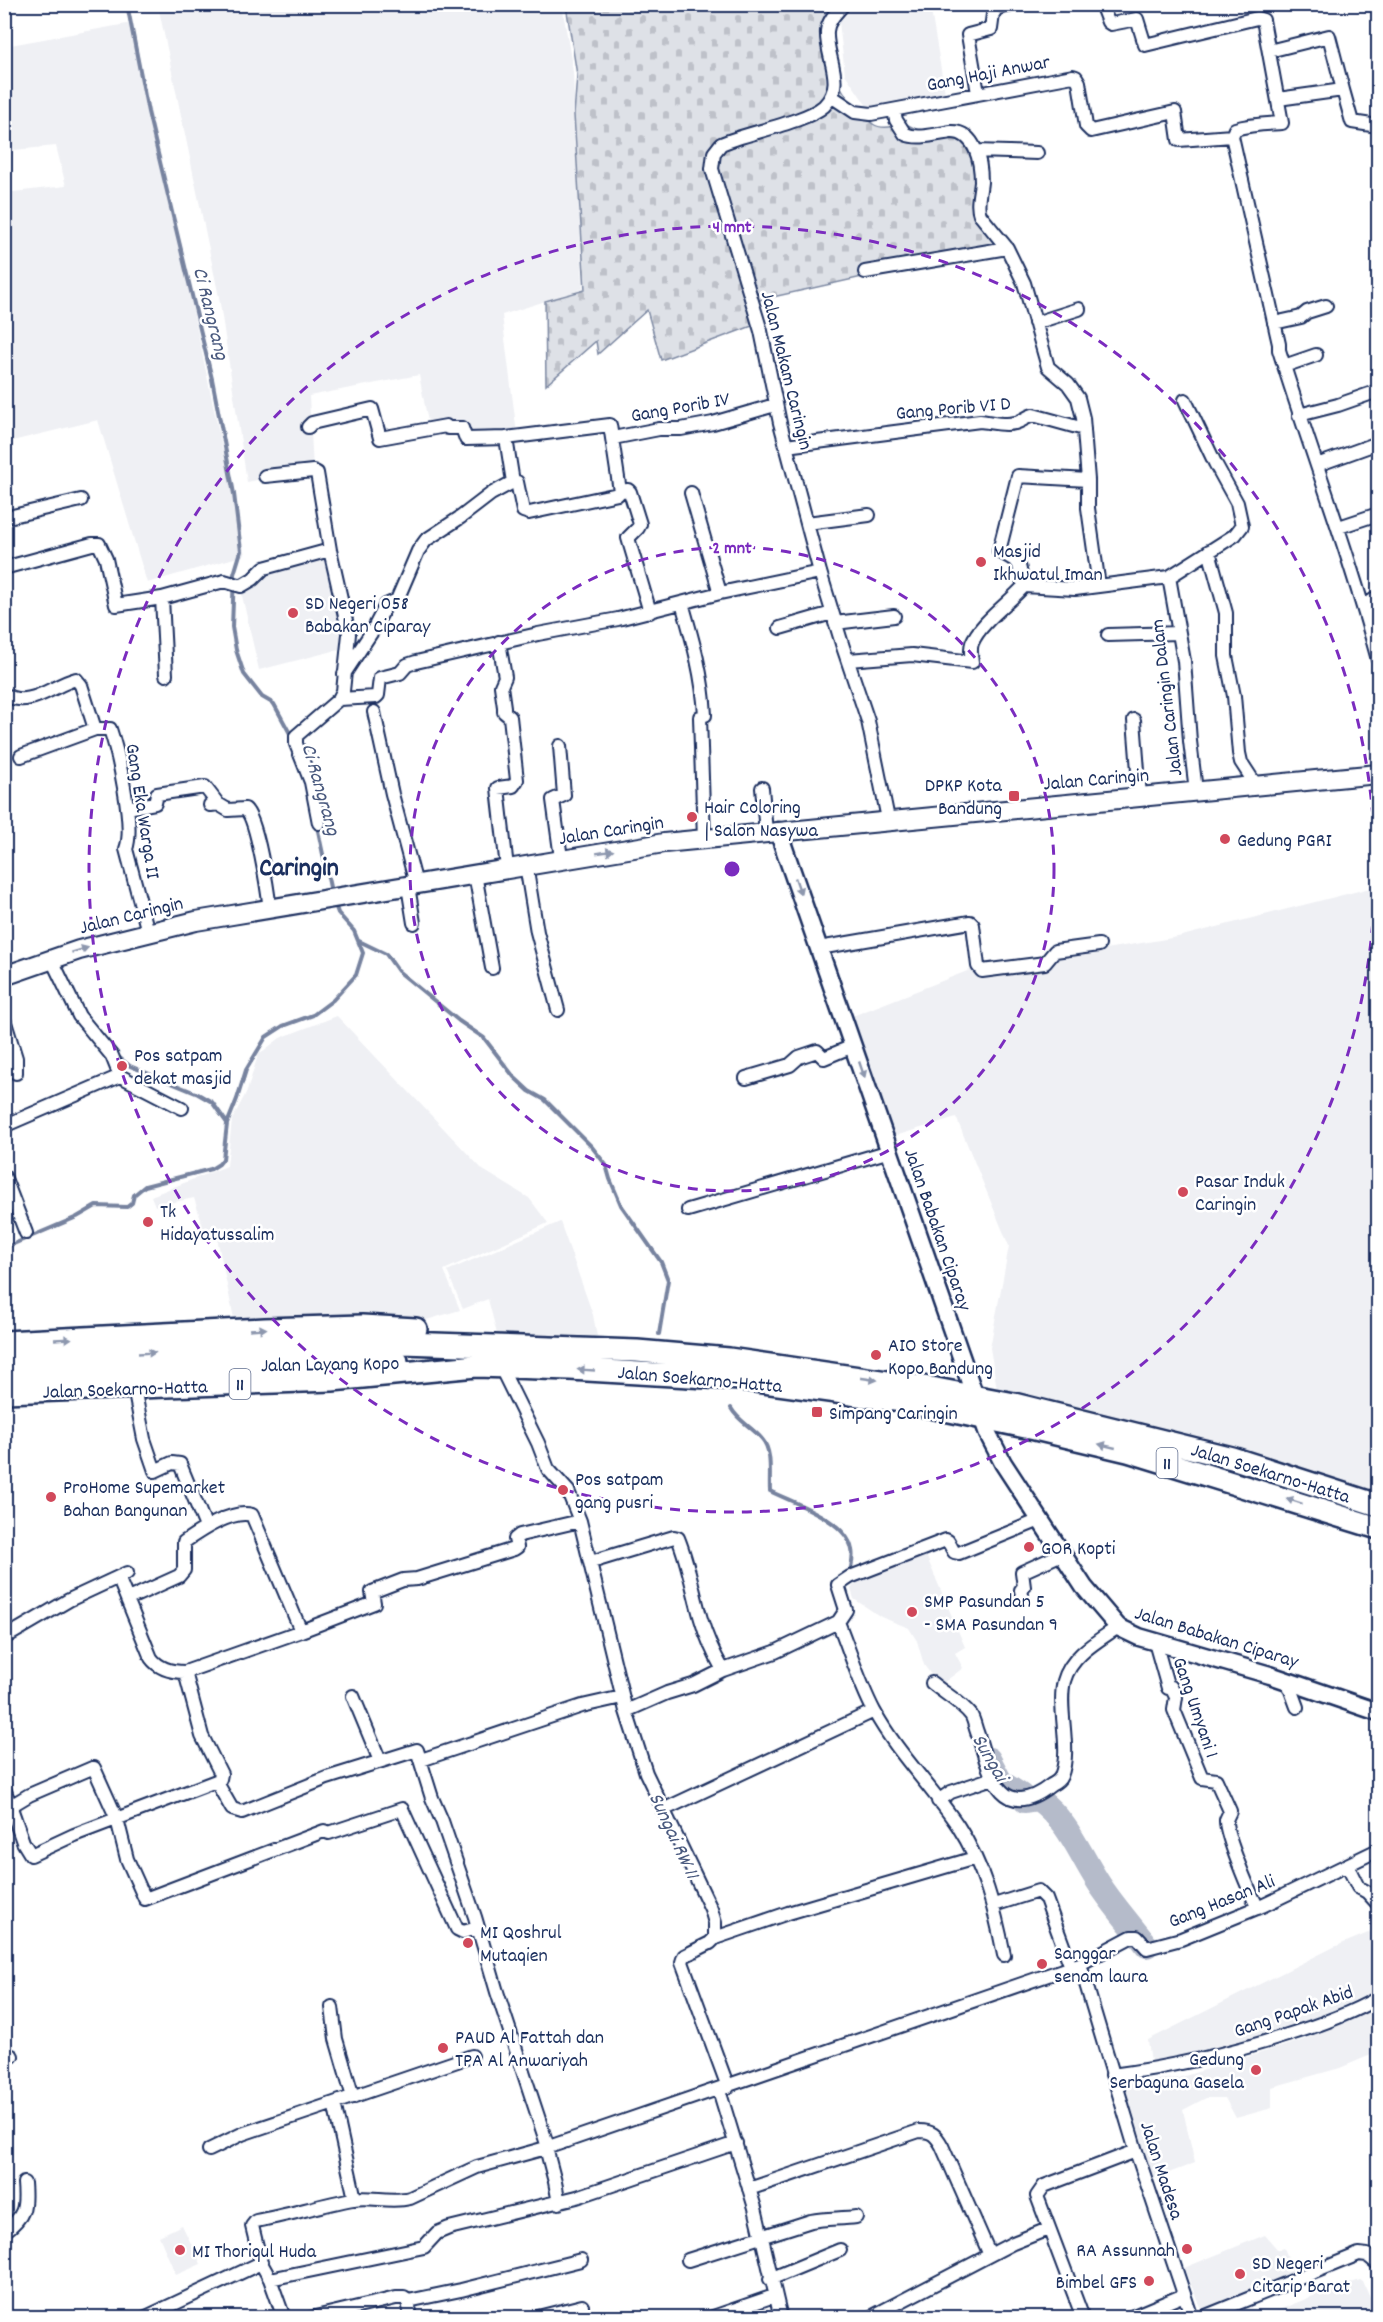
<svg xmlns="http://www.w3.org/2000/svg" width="1383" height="2322" font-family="Dekko,sans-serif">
<defs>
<pattern id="cemetery-stones" width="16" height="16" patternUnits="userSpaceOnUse" patternTransform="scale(1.5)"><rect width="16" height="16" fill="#dee1e7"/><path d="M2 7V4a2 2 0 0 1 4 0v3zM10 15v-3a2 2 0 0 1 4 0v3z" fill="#bec1c9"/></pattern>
</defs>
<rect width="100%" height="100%" fill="#fff"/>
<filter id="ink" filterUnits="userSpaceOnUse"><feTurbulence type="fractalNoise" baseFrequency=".0167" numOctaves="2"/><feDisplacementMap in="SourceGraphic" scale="12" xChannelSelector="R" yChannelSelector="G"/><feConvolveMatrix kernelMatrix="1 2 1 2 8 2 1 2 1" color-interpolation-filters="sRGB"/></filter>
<g filter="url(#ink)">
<path fill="#eff0f4" d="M158,5H562L573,72L583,289L502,315L517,434L464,440L463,430L446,429L445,419L428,422L419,375L309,396L313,469L247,482L219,297Z
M857,5H930L946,99L879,116L867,106L845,74L839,22Z
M132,23L245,555L147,583L98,420L4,443L5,193L66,186L56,146L14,150L5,115V46Z
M326,552L349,647L259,670L238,578Z
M1378,886V1491L997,1389L990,1348L1009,1246L956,1117L892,1137L850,1017L975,968L1087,952L1178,937Z
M337,1016L483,1170L529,1198L548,1223L444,1270L460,1310L393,1330L235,1323L217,1238L207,1239L194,1198L155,1206L151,1196L227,1166L232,1120L247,1091L258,1055L280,1038Z
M560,1222L593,1315L597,1336L497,1334L488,1299L463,1309L447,1271Z
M925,1553L965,1647L955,1653L963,1668L939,1686L924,1665L917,1641L909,1628L881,1617L854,1599L851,1589L855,1583Z
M1378,1929V1989L1338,2008L1269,2035L1187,2056L1151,2062L1148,2040L1334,1947Z
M1378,2007V2052L1340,2068L1272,2087V2108L1236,2118L1225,2098H1206L1183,2110L1195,2163L1153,2179L1123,2083L1178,2078L1303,2040Z
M182,2225L201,2264L176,2275L159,2236Z
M1265,2235L1278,2250L1284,2248L1297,2279L1204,2316L1184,2268Z
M1360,2280L1363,2282L1374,2307L1378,2308V2317H1262L1318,2294Z"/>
<path fill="url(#cemetery-stones)" stroke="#7c88a2" stroke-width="1.5" d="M566,5H836C832,8 825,13 824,18C814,48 847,108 873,124C882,130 894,127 904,123L918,130L961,128L981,163L973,209L1005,245L746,303L752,326L661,360L647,310L598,354L596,341L546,385L545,301L585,290L574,115L577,75Z"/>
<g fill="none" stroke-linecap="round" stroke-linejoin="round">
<path stroke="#77839f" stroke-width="4" d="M127,4L148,112L212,379L234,494L241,551L234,574L232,627L236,650L244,674L262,697L274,704L293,739
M317,826L331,892
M359,941L386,954L398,971L459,1021L484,1038L514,1077L529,1091L545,1100L592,1147L606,1165L610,1179L621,1205L661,1262L668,1280L659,1334
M819,974L827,996
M116,1055L130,1066L198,1094L212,1102L227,1123
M4,1248L77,1217L96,1206L127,1207L132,1203L134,1195L145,1186L211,1169L219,1164L223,1159L227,1124L237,1099L246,1070L266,1037L283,1026L313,1015L333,1000L356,975L363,953L354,931L338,913L334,902
M731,1408C738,1421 752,1427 762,1439C773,1451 769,1476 770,1491C793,1503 847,1520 852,1550C854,1558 851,1566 850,1574"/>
<path stroke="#b5bbca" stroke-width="24" d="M989,1759L1001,1782L1021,1795L1025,1801L1038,1799C1069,1822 1078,1851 1098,1882C1112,1904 1131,1925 1147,1946"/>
<defs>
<path id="minor" d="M844,4C837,12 828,20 827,31C825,57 847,83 824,106C806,122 746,133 721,144L714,153L712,169L761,331L780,423L820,572L842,644L868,721L888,819
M1101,4L1108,22L1111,24L1137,19L1145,45L1257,18L1263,20L1282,123C1266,124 1250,124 1235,129L1232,136L1279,344V350C1311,453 1350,555 1378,660
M1269,51L1329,36L1343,90
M978,93L968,35L991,29L993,14L997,8L1018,4
M831,96L855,112L871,114L1073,76L1076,77L1079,82L1086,126L1091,131L1175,112L1179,140L1232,136
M1278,99L1343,90L1352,122L1378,126
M894,111L896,120L905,134C918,140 937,134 951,132C976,131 981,163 981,182C980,193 976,205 980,215L1007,248L1024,283L1048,367L1068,384L1078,398L1083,418L1088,480V508L1099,586
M976,151L1037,153
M865,272L1007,248
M1035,323L1079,309
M1274,323L1301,317L1307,312L1326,306
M1284,366L1316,355
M1185,400L1215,463L1237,503L1242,526L1235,535L1169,577L1184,661L1190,741L1196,791
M1299,415L1338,405L1378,391
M308,427L312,423L372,409L380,438L446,426L448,428H462L466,439L506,438
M613,438L659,429H681L713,423L775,405
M786,446L980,421C991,422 1004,426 1015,423C1021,422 1026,417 1033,415L1084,429
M1317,465L1378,443
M265,476L313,471L317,473L330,550L349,634L343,691L339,699L296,736V744L311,782L319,823
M620,491L628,490L630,492L640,524L638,528L628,538L650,612
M691,493L720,593
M4,518L81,500
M807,523L869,515
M1339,527L1378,514
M1209,551L1226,613V656L1234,696L1239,753L1241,762L1256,785
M4,568L92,544H99L106,559L116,605L162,598L166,675
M1024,586C1015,559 1027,567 999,551L1018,476L1088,480
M162,598L224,581L241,586L253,579L264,568L330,550
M682,603C693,641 703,676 705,715L700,717L704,839
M1364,606L1378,597
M835,623L894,616
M780,628L832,613
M1108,635L1179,633
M499,642L505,677L501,686L504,707V712L510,717L517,780L513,786L498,788L507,868
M848,660L912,655L972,662C971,656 970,649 972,643C980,623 1009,603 1024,586L1075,589L1169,577
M344,674L373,630L386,605L397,600L418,551L426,540L461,517L491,494L513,482H517L523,511L529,513L618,494L620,491L610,425L506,438L513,482
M4,694C29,710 52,685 76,679L81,685L95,729H110C118,753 135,826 126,849L148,932
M339,699L376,697L378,695L380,678L400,673L407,665L416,662L538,634L618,619L720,593L820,572
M374,712L392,794L416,884
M1134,720L1140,796
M560,746L564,795L553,800L561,858
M21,756L95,729
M762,788L766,832
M127,808L155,803L157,794L205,787L218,804L210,805H211L218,804L228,810L245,809C257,818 268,892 270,910
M526,865L537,932L558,1010
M475,874L492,968
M408,886L414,923
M819,948L970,922L973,925L978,966L982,971L1045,963L1055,951L1099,945
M4,1019L16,1058V1073
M120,1076L182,1108
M746,1078L790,1065L799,1057L817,1051L824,1058L853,1046
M4,1126L120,1076L112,1056L79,1016L52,960
M4,1176L26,1233
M688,1210L890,1151
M500,1366L538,1443L548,1469L568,1491L580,1521L626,1711L646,1773L711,1909L715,1923V1938L710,1943L684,1956L682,1962L728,2087
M134,1388L144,1439L155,1471L172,1463L180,1464L206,1527
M591,1562L674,1537L678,1538C689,1565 693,1592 701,1619C706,1637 714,1654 723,1670
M118,1577L151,1658C159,1669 172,1672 185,1672L301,1631L374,1603L372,1592L403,1580L417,1579L514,1549L517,1547L515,1539L520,1535L580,1521
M1022,1595L1021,1590L1024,1587L1022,1572L1062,1554
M128,1599L179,1576L184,1570V1542C200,1531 232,1509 252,1515L301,1631
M838,1622C850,1651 859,1683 874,1711C897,1753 932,1787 958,1826C984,1866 995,1909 1004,1955
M4,1638L69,1600L127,1573
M1155,1642L1168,1688L1171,1687L1176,1697L1174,1710L1202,1778L1216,1780L1230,1811C1229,1814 1227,1817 1226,1820C1225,1834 1250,1893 1258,1908
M1287,1680L1297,1707
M932,1683C945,1694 961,1702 971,1715C974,1720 975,1727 977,1732C984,1752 988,1776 1002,1791C1017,1807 1037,1796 1051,1785C1055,1783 1059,1781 1061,1776C1072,1749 1057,1709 1064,1681C1071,1655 1098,1641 1118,1627
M353,1696L380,1761
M626,1711L667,1693L693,1685L723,1670L775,1652L838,1622L846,1610L838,1585L850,1577L946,1540L948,1541L954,1552L959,1553L1040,1520
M421,1760L582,1706L622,1697
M216,1781L232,1809L242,1812L327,1778L417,1750L432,1798L442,1821L475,1917L497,1992L548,2147
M4,1788L23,1842L31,1855L74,1835L216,1781L220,1779L221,1774L202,1736L185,1672
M938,1801L951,1792L993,1778
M4,1810L29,1795L92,1768H94L117,1819L127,1859L145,1899L324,1831L329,1833L402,1809L457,1929L463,1932L478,1928
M663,1810L874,1711
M1347,1865L1358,1887L1367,1892L1378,1904
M994,1905L1038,1891L1046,1899L1071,1967
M715,1938L788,1913L975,1858
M1080,1964L1136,2151L1192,2318
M332,2007L336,2039L353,2097
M4,2059L12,2056
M1112,2075C1171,2067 1228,2054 1284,2036C1317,2026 1348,2015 1378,1998
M719,2090L755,2208L781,2318
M546,2148L555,2182L559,2203
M209,2150L242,2134L334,2103
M749,2189L919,2131C932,2131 936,2135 942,2146L990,2255
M355,2199L334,2103L472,2056
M4,2232C25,2216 26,2208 24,2183
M688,2260L811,2221C826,2218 841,2219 856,2217
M270,2279L424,2247L437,2233L449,2228L577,2197L736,2143
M770,2279L840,2250
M408,2301L461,2290L581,2260
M408,2301L411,2318
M144,2318L261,2263
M284,2318L270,2279L261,2263L252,2226L256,2221C289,2215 320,2205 353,2199C372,2196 391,2203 410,2198L477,2167L546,2148L1080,1964L1131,1937H1137L1147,1948L1181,1939L1262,1906L1378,1850
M311,2318L396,2298H404L408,2301
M534,2318L582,2306
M710,2318L774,2296
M869,2318L1013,2243L1048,2229
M1083,2318L1037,2196L1044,2186L1136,2151
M1129,2318L1184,2295
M1201,2318L1359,2254L1367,2255L1378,2264"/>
<path id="tertiary" d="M778,831L988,1434L1003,1463L1084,1587L1118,1627L1139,1637L1270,1675L1378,1712"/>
<path id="secondary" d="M4,976L79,950L196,921L664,843L1378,774"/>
<path id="trunk" d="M4,1342L265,1329L362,1326L416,1329
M4,1360L375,1342L637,1351L729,1359L936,1389L1014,1404L1232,1458L1378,1505
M4,1375L351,1360L397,1361
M4,1392L332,1380L476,1366L570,1369L741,1379L902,1401L1035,1429L1128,1451L1378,1528"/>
</defs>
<use href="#minor" stroke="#1b2f5e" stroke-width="16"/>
<use href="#tertiary" stroke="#1b2f5e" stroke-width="21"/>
<use href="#secondary" stroke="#1b2f5e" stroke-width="22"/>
<use href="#trunk" stroke="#1b2f5e" stroke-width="26"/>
<use href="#minor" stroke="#fff" stroke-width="12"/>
<use href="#tertiary" stroke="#fff" stroke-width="16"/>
<use href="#secondary" stroke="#fff" stroke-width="18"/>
<use href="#trunk" stroke="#fff" stroke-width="21"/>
</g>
<defs><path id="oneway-solid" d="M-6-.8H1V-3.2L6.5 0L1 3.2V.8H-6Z" transform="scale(1.5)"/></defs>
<g fill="#8d97ae">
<use href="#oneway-solid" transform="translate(605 852) rotate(-9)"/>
<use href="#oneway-solid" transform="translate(798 886) rotate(71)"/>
<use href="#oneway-solid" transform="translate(80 950) rotate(-17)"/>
<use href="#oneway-solid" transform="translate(862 1070) rotate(71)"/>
<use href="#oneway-solid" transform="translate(258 1329) rotate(-3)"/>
<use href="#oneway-solid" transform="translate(63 1339) rotate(-3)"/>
<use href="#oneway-solid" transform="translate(147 1353) rotate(-3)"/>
<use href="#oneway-solid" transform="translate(586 1370) rotate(-177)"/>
<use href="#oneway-solid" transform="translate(869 1379) rotate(8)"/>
<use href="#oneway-solid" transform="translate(1107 1446) rotate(-167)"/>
<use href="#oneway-solid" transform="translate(1294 1501) rotate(-162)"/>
</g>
</g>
<g fill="none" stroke="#7b2cbf" stroke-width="3" stroke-dasharray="10 8">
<circle cx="732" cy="869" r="322"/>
<circle cx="732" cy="869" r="643"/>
</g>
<g fill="#d1495b" stroke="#fff" stroke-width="2">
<circle cx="981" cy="562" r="6"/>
<circle cx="293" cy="613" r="6"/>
<rect x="1008" y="790" width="12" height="12" rx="3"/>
<circle cx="692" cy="817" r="6"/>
<circle cx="1225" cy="839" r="6"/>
<circle cx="122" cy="1066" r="6"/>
<circle cx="1183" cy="1192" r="6"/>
<circle cx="148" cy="1222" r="6"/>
<circle cx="876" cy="1355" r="6"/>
<rect x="811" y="1406" width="12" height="12" rx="3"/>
<circle cx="563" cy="1490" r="6"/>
<circle cx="51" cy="1497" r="6"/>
<circle cx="1029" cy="1547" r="6"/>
<circle cx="912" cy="1612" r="6"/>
<circle cx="468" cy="1943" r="6"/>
<circle cx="1042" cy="1964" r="6"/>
<circle cx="443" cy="2048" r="6"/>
<circle cx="1256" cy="2070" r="6"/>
<circle cx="1187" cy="2249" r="6"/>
<circle cx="180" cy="2250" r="6"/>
<circle cx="1240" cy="2274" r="6"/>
<circle cx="1149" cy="2281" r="6"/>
</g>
<g text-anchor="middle" stroke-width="5" stroke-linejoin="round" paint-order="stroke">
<g fill="#fff" stroke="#5f6d8e" stroke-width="1.5">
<rect x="229.5" y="1369" width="21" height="30" rx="4.5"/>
<rect x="1156.5" y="1448" width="21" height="30" rx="4.5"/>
</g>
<g font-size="18" font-weight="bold" fill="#1b2f5e">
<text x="240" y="1390">11</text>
<text x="1167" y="1469">11</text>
</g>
<g font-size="20" fill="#1b2f5e" stroke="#fff">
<text transform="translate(988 72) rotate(-11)" y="7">Gang Haji Anwar</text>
<text transform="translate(788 370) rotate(76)" y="7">Jalan Makam Caringin</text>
<text transform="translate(680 406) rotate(-10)" y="7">Gang Porib IV</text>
<text transform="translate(953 407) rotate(-5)" y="7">Gang Porib VI D</text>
<text transform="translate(1165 698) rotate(-97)" y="7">Jalan Caringin Dalam</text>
<text transform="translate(1096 778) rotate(-5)" y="7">Jalan Caringin</text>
<text transform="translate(144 811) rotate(81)" y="7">Gang Eka Warga II</text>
<text transform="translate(611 829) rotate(-9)" y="7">Jalan Caringin</text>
<text transform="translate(131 914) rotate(-14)" y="7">Jalan Caringin</text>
<text transform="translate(939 1229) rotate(71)" y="7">Jalan Babakan Ciparay</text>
<text transform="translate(330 1363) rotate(-1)" y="7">Jalan Layang Kopo</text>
<text transform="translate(700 1378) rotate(5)" y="7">Jalan Soekarno-Hatta</text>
<text transform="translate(125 1388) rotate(-2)" y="7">Jalan Soekarno-Hatta</text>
<text transform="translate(1271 1472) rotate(17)" y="7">Jalan Soekarno-Hatta</text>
<text transform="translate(1217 1636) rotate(17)" y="7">Jalan Babakan Ciparay</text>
<text transform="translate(1197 1707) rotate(71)" y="7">Gang Umyani 1</text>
<text transform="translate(1221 1900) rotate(-22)" y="7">Gang Hasan Ali</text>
<text transform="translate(1293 2010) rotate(-19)" y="7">Gang Papak Abid</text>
<text transform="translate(1163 2170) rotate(72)" y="7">Jalan Madesa</text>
</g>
<g font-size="20" fill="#1b2f5e" stroke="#fff" text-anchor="start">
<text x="993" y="557">Masjid<tspan x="993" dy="23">Ikhwatul Iman</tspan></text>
<text x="305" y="609">SD Negeri 058<tspan x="305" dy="23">Babakan Ciparay</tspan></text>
<text x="1002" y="791" text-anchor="end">DPKP Kota<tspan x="1002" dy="23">Bandung</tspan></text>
<text x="704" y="813">Hair Coloring<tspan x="704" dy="23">| Salon Nasywa</tspan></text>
<text x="1237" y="846">Gedung PGRI</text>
<text x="134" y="1061">Pos satpam<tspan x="134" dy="23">dekat masjid</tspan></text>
<text x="1195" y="1187">Pasar Induk<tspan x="1195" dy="23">Caringin</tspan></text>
<text x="160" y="1217">Tk<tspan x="160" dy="23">Hidayatussalim</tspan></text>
<text x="888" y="1351">AIO Store<tspan x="888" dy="23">Kopo Bandung</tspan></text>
<text x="829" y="1419">Simpang Caringin</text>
<text x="575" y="1485">Pos satpam<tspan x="575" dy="23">gang pusri</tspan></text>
<text x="63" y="1493">ProHome Supemarket<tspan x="63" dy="23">Bahan Bangunan</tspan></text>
<text x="1041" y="1554">GOR Kopti</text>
<text x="924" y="1607">SMP Pasundan 5<tspan x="924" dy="23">- SMA Pasundan 9</tspan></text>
<text x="480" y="1938">MI Qoshrul<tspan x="480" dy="23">Mutaqien</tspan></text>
<text x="1054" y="1959">Sanggar<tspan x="1054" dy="23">senam laura</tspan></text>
<text x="455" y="2043">PAUD Al Fattah dan<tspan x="455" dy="23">TPA Al Anwariyah</tspan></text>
<text x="1244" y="2065" text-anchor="end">Gedung<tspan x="1244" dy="23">Serbaguna Gasela</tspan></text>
<text x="1175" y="2256" text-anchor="end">RA Assunnah</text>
<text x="192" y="2257">MI Thoriqul Huda</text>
<text x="1252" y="2269">SD Negeri<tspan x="1252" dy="23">Citarip Barat</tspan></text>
<text x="1137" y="2288" text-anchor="end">Bimbel GFS</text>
</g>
<g font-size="21" font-style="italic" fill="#49597e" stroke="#fff">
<text transform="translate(212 313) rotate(76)" y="7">Ci Rangrang</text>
<text transform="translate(322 789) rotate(74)" y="7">Ci Rangrang</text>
<text transform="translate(991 1757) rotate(60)" y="7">Sungai</text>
<text transform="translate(675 1835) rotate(65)" y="7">Sungai RW 11</text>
</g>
<g font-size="26" font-weight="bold" fill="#1b2f5e" stroke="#fff">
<text x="299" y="875">Caringin</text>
</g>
</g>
<circle cx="732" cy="869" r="9" fill="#7b2cbf" stroke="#fff" stroke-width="3"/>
<g font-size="18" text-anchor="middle" font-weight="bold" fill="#7b2cbf" stroke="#fff" stroke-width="5" stroke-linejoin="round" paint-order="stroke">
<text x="732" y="232">4 mnt</text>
<text x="732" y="553">2 mnt</text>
</g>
<rect width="1383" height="2322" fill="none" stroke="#fff" stroke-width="24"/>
<rect x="12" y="12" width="1359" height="2298" fill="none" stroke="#1b2f5e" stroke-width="2" filter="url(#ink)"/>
</svg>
